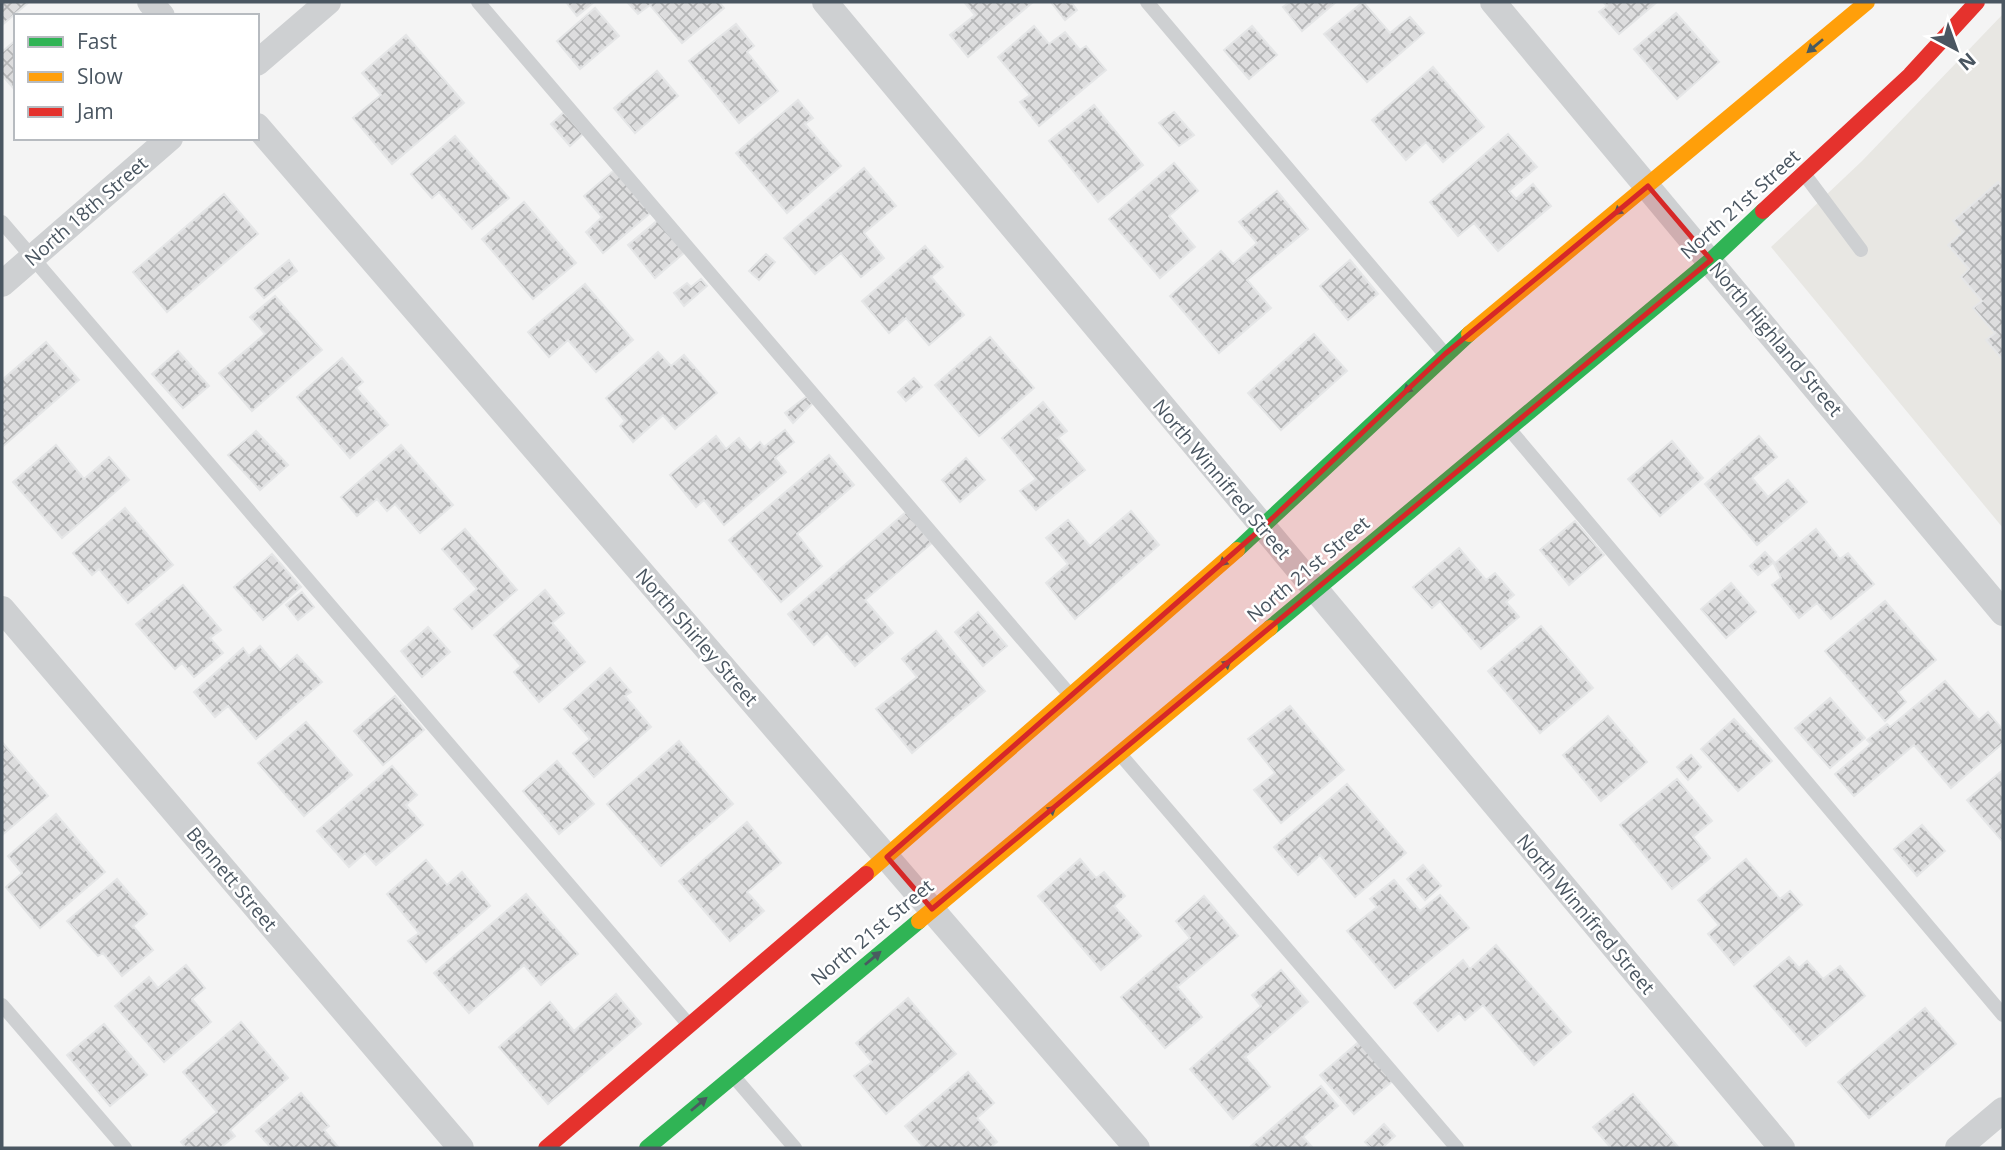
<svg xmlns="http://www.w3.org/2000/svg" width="2005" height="1150" font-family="'Open Sans',sans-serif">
<defs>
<pattern id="building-cross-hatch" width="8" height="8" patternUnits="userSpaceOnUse" patternTransform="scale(1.75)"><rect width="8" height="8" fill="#ddddde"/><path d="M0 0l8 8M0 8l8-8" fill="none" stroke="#b5b6b7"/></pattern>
</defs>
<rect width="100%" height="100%" fill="#f4f4f4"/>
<path fill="#e8e7e3" d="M2003,14V528L1771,247L1862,161Z"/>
<path fill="url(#building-cross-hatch)" stroke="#e5e6e7" stroke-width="2" d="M2,2H29L2,25Z
M566,2H594L577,16Z
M627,2H719L724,8L682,43L650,5L638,14Z
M964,2H1033L968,57L950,35L975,15Z
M1051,2H1071L1077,10L1065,20Z
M1290,2H1336L1302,31L1283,7Z
M1363,2L1390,33L1410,17L1424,33L1367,82L1324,34Z
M1603,2H1657L1619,34L1599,12L1607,6Z
M595,8L619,36L580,69L557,41Z
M1676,13L1719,62L1677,99L1634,49Z
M736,24L754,46L747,52L778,91L739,123L689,61Z
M1034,26L1049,44L1065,32L1080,50L1086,46L1106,70L1039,126L1020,102L1030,95L998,57Z
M1252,26L1277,55L1249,79L1224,50Z
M406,35L464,103L392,164L353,118L381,95L362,73Z
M16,40V91L2,75V52Z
M1433,67L1484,127L1443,162L1426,142L1406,160L1372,120Z
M657,71L678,96L635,133L614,108Z
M798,100L813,118L805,124L841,166L787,213L736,153Z
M1094,105L1143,165L1098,202L1049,141Z
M564,112L583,134L570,146L551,124Z
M1174,112L1194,135L1179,146L1159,123Z
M1508,134L1537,167L1509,191L1516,199L1533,184L1551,206L1498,251L1474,223L1458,236L1430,202Z
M455,136L509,198L472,229L439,192L432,198L411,174Z
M1174,163L1198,191L1169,216L1195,247L1160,278L1109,219Z
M618,167L654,210L603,253L586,232L602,217L584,196Z
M864,168L896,206L864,233L884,258L861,277L841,253L815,274L784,238Z
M1998,182L2003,188V360L1986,340L1995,333L1973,308L1982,301L1961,277L1969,269L1948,245L1963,232L1953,221Z
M1277,191L1308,229L1247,280L1271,308L1219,353L1170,296L1221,251L1233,264L1257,243L1239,222Z
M224,194L258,234L167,312L133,272Z
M524,202L576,263L533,299L482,239Z
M658,220L685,252L655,278L628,245Z
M925,246L943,267L931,277L964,315L929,345L906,318L889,333L862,301Z
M766,254L775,262L759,280L749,271Z
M289,260L297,271L264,298L255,288Z
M1350,260L1378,294L1348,320L1320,286Z
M701,279L707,286L684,306L674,293L687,283L691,287Z
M585,284L633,340L596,372L568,340L549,357L528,332Z
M275,296L322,350L252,411L219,373L265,334L250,317Z
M1314,334L1347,371L1281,430L1248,393Z
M990,337L1034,388L979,436L935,385Z
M46,342L79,380L2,447V380Z
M178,351L209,386L183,408L152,374Z
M658,352L671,366L684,355L717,393L675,429L663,415L633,442L620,426L625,421L606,398Z
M342,358L363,382L356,388L388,425L350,458L297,397Z
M914,378L922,387L906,401L898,392Z
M807,396L813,403L793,423L785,413Z
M1043,402L1067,431L1058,438L1085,470L1036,510L1020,491L1036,479L1002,438Z
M785,430L794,442L775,458L786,472L724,525L704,500L696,507L670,475L716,436L726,449L739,438L750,451L760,442L764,447Z
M256,431L288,465L260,490L228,455Z
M1759,436L1777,457L1752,478L1768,497L1788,480L1807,502L1757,545L1705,484Z
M1672,441L1703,478L1660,516L1628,479Z
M56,445L84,479L109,457L129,480L62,538L13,482Z
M401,445L453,505L420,533L395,504L387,511L377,499L357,516L341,497Z
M829,455L854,485L797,534L822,566L781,602L729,540Z
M966,458L985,480L960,502L942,480Z
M125,508L173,565L128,603L99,569L92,575L73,553Z
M1131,511L1159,545L1075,619L1046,583L1068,564L1046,538L1068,520L1090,546Z
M906,512L932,543L865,600L893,633L855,666L827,633L814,645L788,614Z
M1575,521L1604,555L1569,585L1540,550Z
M465,529L517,590L472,629L454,609L477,589L442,549Z
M1816,529L1840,559L1848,553L1874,584L1831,619L1817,603L1799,618L1772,585L1781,578L1774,564Z
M1459,548L1486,580L1495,573L1514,595L1506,602L1519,617L1481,649L1440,601L1432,608L1413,587Z
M1765,552L1774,562L1758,575L1750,566Z
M272,554L301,587L263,620L234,587Z
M1731,583L1756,612L1726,638L1701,609Z
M183,585L221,630L210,638L223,653L194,677L182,663L175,669L136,624Z
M545,590L564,613L552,623L585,662L539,702L514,672L521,666L494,635Z
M302,592L314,607L298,620L286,605Z
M1885,601L1936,660L1898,692L1906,702L1885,721L1825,651Z
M978,612L1007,646L983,666L955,632Z
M1541,626L1593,688L1540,733L1488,671Z
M428,627L450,652L422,677L401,651Z
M936,631L985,691L912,753L876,709L917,677L902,659Z
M260,646L280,670L297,655L322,682L256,739L228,706L215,717L194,692L243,648L249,656Z
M610,668L631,692L625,696L651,727L594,777L573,753L590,739L564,709Z
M1945,681L1979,720L1988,712L2003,730V743L1951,788L1914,745L1854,796L1835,774L1871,744L1867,740L1887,724L1890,727Z
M395,696L424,730L383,765L354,731Z
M1830,698L1865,738L1830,768L1795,728Z
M1290,706L1344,770L1281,823L1254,790L1275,773L1248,739Z
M1608,716L1647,762L1601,801L1563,755Z
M1734,719L1772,761L1738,791L1701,749Z
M306,722L352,775L304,816L258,763Z
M679,741L733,804L661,866L607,804Z
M2,742L48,796L2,835Z
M1691,755L1701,767L1688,780L1677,767Z
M557,761L594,804L559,834L523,791Z
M392,766L417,795L406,805L423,825L376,865L365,853L349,867L317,831Z
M2003,770V842L1967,800Z
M1677,779L1712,821L1693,837L1710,858L1672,889L1620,825Z
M1347,784L1406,853L1355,897L1320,855L1298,875L1274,847Z
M56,814L105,872L40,928L6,887L22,873L8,856Z
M747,822L781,863L747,892L764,911L730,941L679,881Z
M1922,825L1945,851L1917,876L1894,849Z
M1080,859L1096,878L1104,872L1125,896L1114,906L1141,936L1101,970L1038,896Z
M1746,859L1780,899L1790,891L1802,905L1734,965L1708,934L1719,925L1698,900Z
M426,860L447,885L462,872L490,906L426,962L408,941L419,933L387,894Z
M1423,865L1441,886L1425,900L1407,879Z
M117,879L147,914L133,926L153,950L122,976L103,953L98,956L67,921Z
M1394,880L1420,911L1440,895L1469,928L1395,988L1347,931L1377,907L1370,899Z
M526,894L578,954L541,985L524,965L469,1013L434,973Z
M1204,896L1238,936L1177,987L1202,1017L1165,1048L1121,997L1190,938L1176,921Z
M1496,945L1571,1032L1534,1065L1483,1005L1465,1020L1459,1013L1438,1031L1414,1003L1463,960L1470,969Z
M1789,957L1799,968L1807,961L1823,979L1840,966L1865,996L1806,1046L1754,986Z
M186,965L205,988L192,999L211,1022L164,1062L115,1006L149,977L158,988Z
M1281,970L1308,1002L1245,1057L1270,1087L1233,1119L1190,1069L1261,1006L1252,995Z
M616,994L641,1024L548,1104L499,1047L550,1002L574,1031Z
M908,998L956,1054L886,1114L854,1076L872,1062L856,1043Z
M1925,1008L1956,1044L1869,1118L1838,1082Z
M241,1022L288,1078L230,1130L235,1136L220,1148H186L181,1142L217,1112L183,1072Z
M104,1024L147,1075L110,1106L67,1055Z
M1361,1040L1395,1079L1354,1114L1320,1075Z
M968,1072L994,1103L977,1118L997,1142L990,1148H924L905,1126Z
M1321,1086L1338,1106L1303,1137L1313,1148H1249Z
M301,1093L329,1126L324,1130L339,1148H271L256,1131Z
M1633,1094L1679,1148H1611L1593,1127Z
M1384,1124L1395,1136L1382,1148H1371L1365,1142Z"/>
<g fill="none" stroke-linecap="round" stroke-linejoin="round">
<path stroke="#ced0d2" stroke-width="14" d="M478,2L1070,695
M1147,2L1444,353
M1805,175L1861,250
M2,222L689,1025
M1510,430L2003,1015
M1120,754L1457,1148
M2,1005L125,1148
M735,1078L795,1148"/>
<path stroke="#ced0d2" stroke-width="26" d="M150,2L162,16
M825,2L1782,1148
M1493,2L2003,613
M257,63L328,2
M257,126L1137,1148
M2,284L170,138
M2,609L461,1148
M1958,1148L2003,1110"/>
<path stroke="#30b455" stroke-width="16" d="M1237,550L1469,334
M1270,628L1711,260L1763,211
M647,1148L919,921"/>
<path stroke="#ff9f0a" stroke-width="16" d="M1469,334L1867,2
M866,874L1237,550
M919,921L1270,628"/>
<path stroke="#e5322d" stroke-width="16" d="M1763,211L1910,75L1977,2
M546,1148L866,874"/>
</g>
<defs><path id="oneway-solid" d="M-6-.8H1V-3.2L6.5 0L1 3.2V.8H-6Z" transform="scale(1.75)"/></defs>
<g fill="#495b60">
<use href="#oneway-solid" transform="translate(1815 46) rotate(140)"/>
<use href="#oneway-solid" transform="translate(1622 208) rotate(140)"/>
<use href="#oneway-solid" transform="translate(1411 386) rotate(136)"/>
<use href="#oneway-solid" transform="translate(1227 559) rotate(138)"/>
<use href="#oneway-solid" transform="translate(1223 667) rotate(-40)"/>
<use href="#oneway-solid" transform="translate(1048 813) rotate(-40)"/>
<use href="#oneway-solid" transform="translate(873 958) rotate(-40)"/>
<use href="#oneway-solid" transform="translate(699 1104) rotate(-40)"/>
</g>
<path fill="#d62828" fill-opacity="0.2" stroke="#d62828" stroke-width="5" stroke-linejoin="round" d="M1648,186L1711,260L932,909L887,857L1262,528L1445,354Z"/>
<g text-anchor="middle" stroke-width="5" stroke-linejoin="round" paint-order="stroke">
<g font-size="19" fill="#4a5661" stroke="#fff">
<text transform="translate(1740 204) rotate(-42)" y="7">North 21st Street</text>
<text transform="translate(86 211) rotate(-41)" y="7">North 18th Street</text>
<text transform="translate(1776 339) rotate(50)" y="7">North Highland Street</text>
<text transform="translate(1222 479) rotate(50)" y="7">North Winnifred Street</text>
<text transform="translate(1308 569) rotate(-40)" y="7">North 21st Street</text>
<text transform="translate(697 637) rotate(49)" y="7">North Shirley Street</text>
<text transform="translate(232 879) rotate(50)" y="7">Bennett Street</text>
<text transform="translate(1586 914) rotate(50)" y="7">North Winnifred Street</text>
<text transform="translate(872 932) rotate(-40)" y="7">North 21st Street</text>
</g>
</g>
<rect width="2005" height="1150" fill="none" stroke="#4a5661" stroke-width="7"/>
<rect x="14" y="14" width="245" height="126" fill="#ffffff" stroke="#b7bbc0" stroke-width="2"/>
<rect x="28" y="37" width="35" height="10" fill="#30b455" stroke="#b7bbc0" stroke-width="2"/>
<text x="77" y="49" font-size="21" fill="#4a5661">Fast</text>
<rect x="28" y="72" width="35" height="10" fill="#ff9f0a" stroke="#b7bbc0" stroke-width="2"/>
<text x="77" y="84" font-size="21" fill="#4a5661">Slow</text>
<rect x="28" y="107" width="35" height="10" fill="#e5322d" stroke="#b7bbc0" stroke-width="2"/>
<text x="77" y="119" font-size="21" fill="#4a5661">Jam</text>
<g transform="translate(1956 49) rotate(139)" stroke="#ffffff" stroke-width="5" paint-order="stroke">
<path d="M0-5L12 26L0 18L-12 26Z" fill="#4a5661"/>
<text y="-10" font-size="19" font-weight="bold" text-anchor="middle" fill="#4a5661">N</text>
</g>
</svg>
